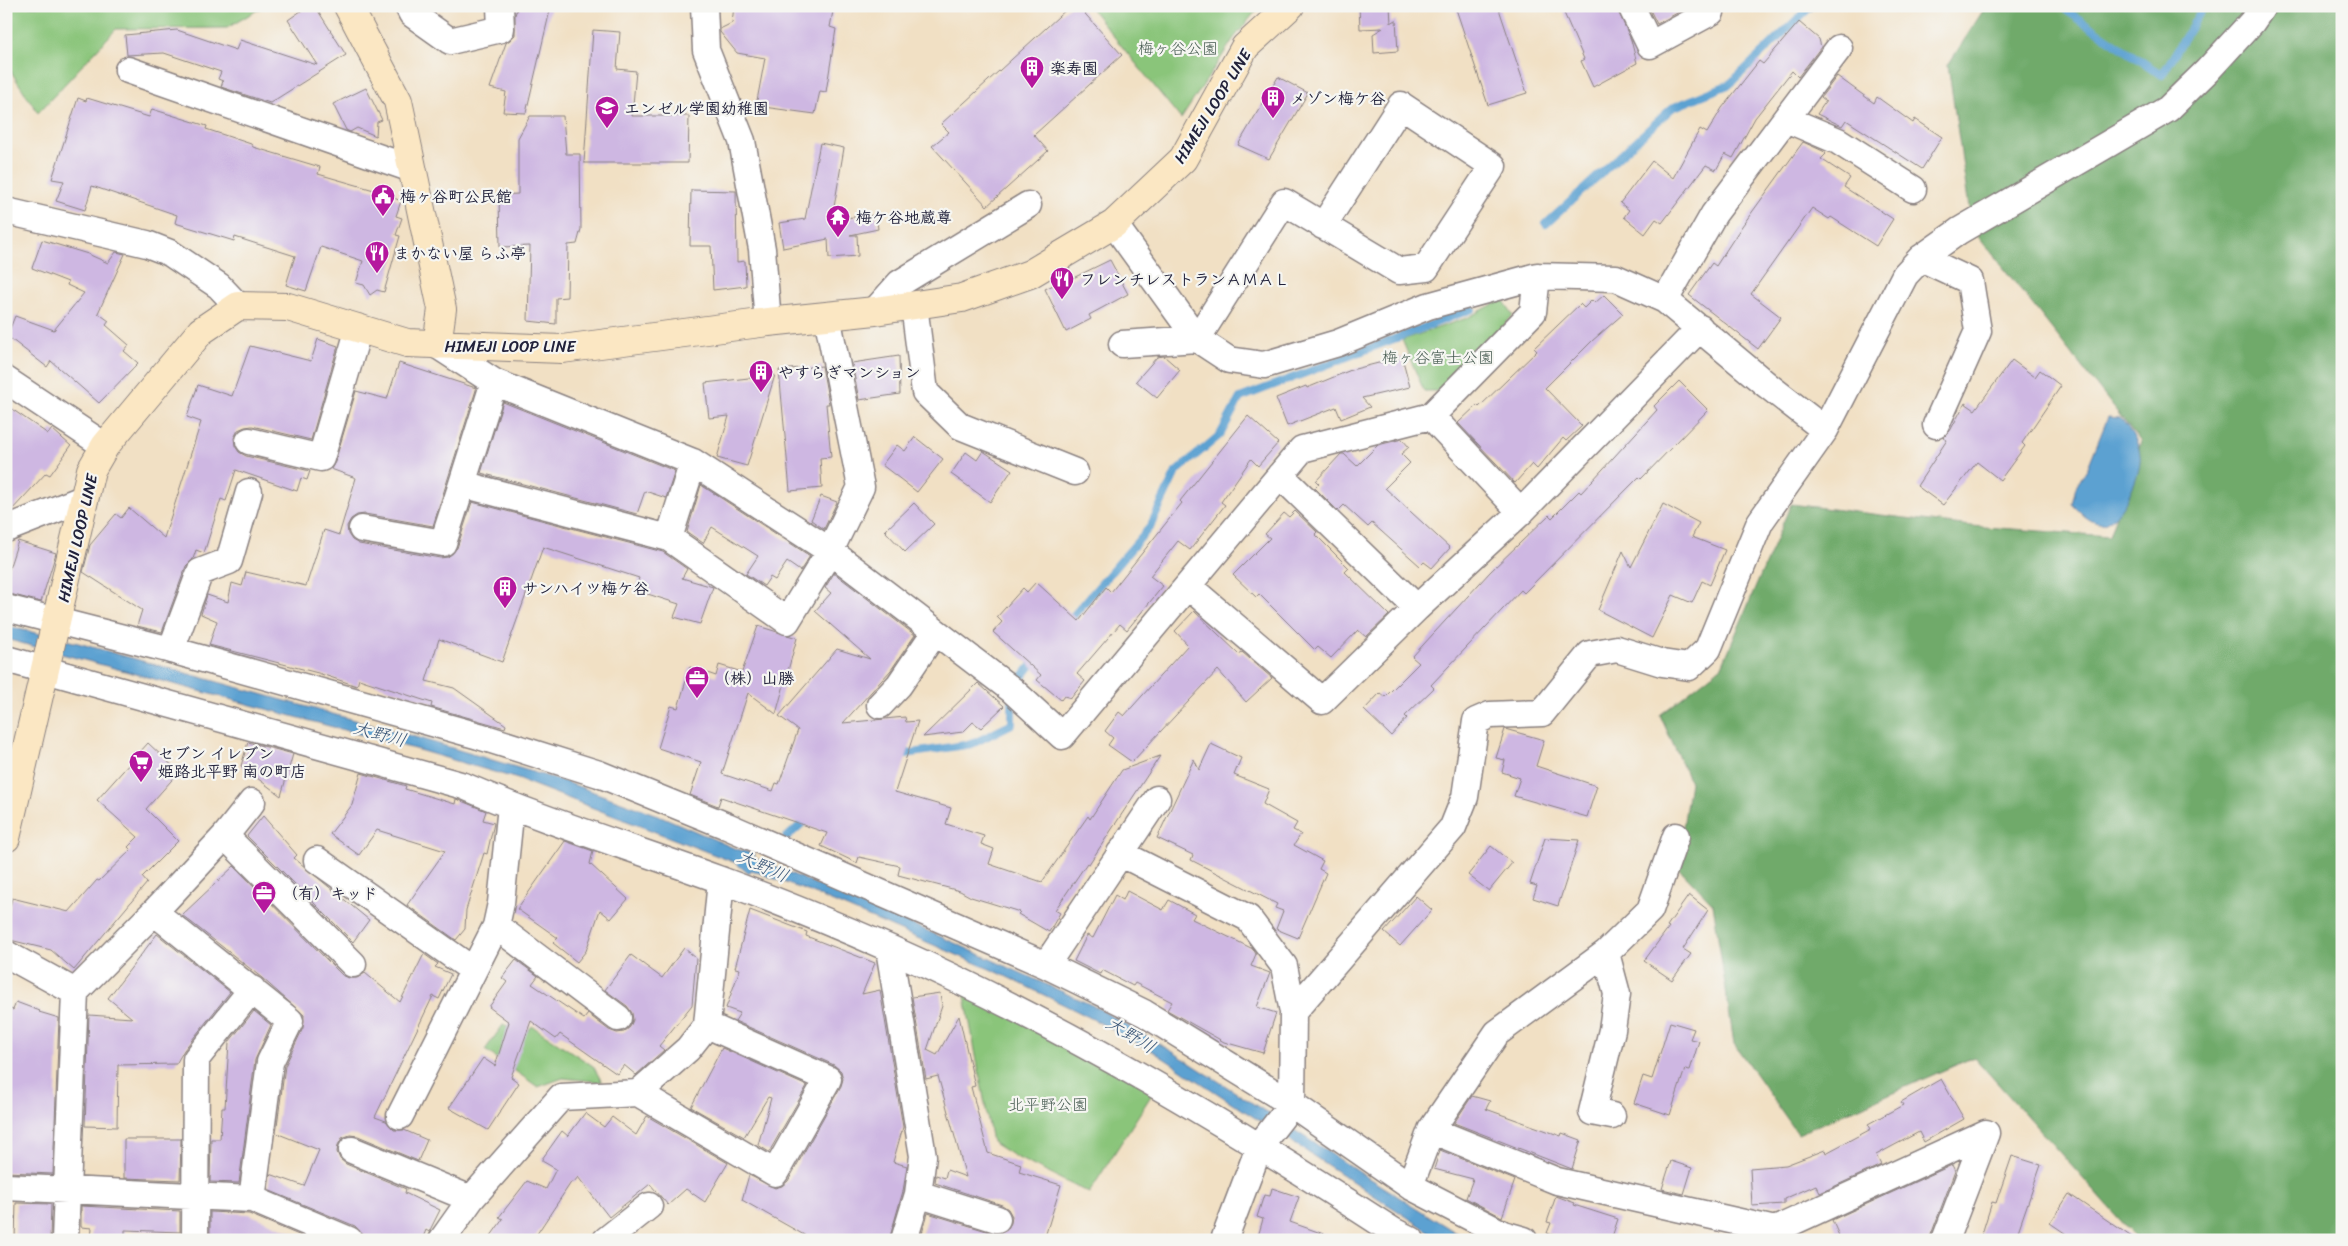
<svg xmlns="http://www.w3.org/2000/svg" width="2348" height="1246" font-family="Sriracha,'Klee One',sans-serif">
<rect width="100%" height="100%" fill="#f6f6f2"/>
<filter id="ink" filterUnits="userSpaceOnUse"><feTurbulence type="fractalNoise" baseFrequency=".02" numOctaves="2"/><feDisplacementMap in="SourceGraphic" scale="10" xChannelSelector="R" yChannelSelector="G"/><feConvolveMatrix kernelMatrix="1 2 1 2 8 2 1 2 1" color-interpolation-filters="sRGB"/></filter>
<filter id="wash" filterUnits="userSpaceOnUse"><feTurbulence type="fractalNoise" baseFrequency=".0096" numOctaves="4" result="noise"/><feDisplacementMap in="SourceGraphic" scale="20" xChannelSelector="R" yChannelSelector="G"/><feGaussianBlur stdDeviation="1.12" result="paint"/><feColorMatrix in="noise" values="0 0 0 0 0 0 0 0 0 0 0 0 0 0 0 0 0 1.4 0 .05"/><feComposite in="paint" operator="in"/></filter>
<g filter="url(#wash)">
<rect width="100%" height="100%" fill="#f1e0c4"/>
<path fill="#8ac57a" stroke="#56745a" d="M6,6H264L227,28L116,29L38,113L6,64Z
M1089,6H1260L1234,38L1181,119Z
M1503,299L1513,316L1441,391H1424L1402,340L1467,318Z
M964,991L1154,1091L1089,1193L1014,1156L992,1142Z
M503,1025L525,1034L532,1026L593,1066L602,1082L563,1078L538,1087L485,1050Z"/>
<path fill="#6faa6a" stroke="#486652" d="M1986,6H2342V1240H2138L1974,1057L1798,1134L1734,1044L1713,904L1677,866L1690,782L1660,715L1722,666L1791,504L1971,526L2109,536L2141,442L1972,228L1948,65Z"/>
<path fill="#5ca1d1" stroke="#3f6286" d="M2108,417L2120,418C2130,429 2142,446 2140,462C2139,478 2121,519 2104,523C2091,525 2080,512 2072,504L2076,487L2088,467Z
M6,626L78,643L415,737L566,782L663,817L736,849L755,854L754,858L937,935L1096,1007L1173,1052L1370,1179L1455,1232L1472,1240H1444L1433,1234L1154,1052L1085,1015L999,973L810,892L751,870L749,874L736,863L518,779L422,751L6,639Z"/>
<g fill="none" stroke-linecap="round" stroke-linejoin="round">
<path stroke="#5ca1d1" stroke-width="8" d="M2067,6V11L2162,75L2204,6
M1546,224L1672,108L1730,84L1811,6
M1067,623L1150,527L1176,472L1220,435L1240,398L1472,309
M1015,686L1037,658
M899,755L972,744L1012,724V699
M786,838L808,818"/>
</g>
<g id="blocks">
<path fill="#ceb7e2" d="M308,6H315L346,55L270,103L221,87L223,81L218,79L221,72L164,53L127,55L125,35L177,30L236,50L240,40L317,65L288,20Z
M518,6H551L526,113L503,112L506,92L490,88L506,43L515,35V15Z
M734,6H834L830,27L836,29L826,92L820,91L815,114L756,106L765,58L737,53L720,32V29L732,23Z
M1070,6H1078L1122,55L1034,135L1048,151L987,206L932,146L949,132L941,124Z
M1359,6H1390L1391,23L1396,20L1398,51L1374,53L1373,34L1383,28L1360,29Z
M1455,6H1498L1527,93L1488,105Z
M1561,6H1616L1631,40L1637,63L1593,87L1581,61L1584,59Z
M1648,6H1690L1657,24Z
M1799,22L1819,39L1821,47L1798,77L1792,71L1755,118L1733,158L1725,154L1716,170L1706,165L1662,223L1656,219L1645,234L1624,217L1629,210L1620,203L1652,161L1673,178L1700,129L1707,133L1722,108L1759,61L1763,64Z
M593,30L620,32L617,69L636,71L632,116H689L688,163H584Z
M1837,76L1874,103L1877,97L1913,123L1915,119L1942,137L1922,169L1846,120L1842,126L1817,114L1826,101L1821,97Z
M1278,77L1308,93L1269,159L1238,145Z
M366,88L382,120L377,122L376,136L357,128L350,132L346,130L333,104Z
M78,98L86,101L87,98L149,117L152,109L207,126L206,129L251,144L253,147L320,167L318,174L395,196L394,198L401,201L396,216L402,218L396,235L400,236L384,292L377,290L370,295L364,285L356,283L363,261L321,247L306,291L286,285L295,256L235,237L234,241L175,223L177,215L92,186L85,210L56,201L64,181L52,179Z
M530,116H563L566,154H580L581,229L577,244L568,245L567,297L556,298V324L528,321L530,246L500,247L499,195L518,194V138Z
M1803,142L1823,151L1826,154L1821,159L1850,178L1844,187L1893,219L1876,246L1831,217L1829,219L1812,208L1751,294L1781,317L1758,349L1689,295L1712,263L1716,266L1742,226Z
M820,143L844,148L832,219L876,215L878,229L850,235H857L858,256L829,258L828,239L783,248L779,223L805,219Z
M691,190L736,191L737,262L745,261L746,286L713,290L711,246H690Z
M42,240L88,254L108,263L116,252L125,254L98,313L109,321L106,325L129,345L124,351L138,363L99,403L51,361L47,367L7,336L15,316L54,330L84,293L67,285L68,282L32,268Z
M1110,260L1128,294L1089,315L1091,319L1066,332L1045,289L1070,277L1071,279Z
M1604,295L1623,314L1592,341L1545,388L1582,426L1566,441L1563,438L1537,469L1532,464L1515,483L1458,423L1477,405L1479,407L1537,351L1534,348L1580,304L1584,308L1592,300L1595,303Z
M318,339L338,346L311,440L252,426L245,427L238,430L234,438L235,446L239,452L246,456L310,471L307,480L301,478L297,491L236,470L226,501L221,499L204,553L196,550L193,559L186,566L162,632L137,626L142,610L83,572L90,545L116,514L121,518L129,508L164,538L201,422L187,417L198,385L232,396L250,346L311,361Z
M899,356L900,394L859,400L852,363Z
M1164,356L1180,370L1157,398L1136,381L1157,357Z
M1402,357L1410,387L1362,398L1370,407L1341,419L1336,407L1287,426L1276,398L1306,386L1307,388L1351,370Z
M2012,360L2035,377L2040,370L2061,386L2022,443L2025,446L2000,480L1977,462L1943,505L1917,486L1947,440L1943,438L1950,431L1965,403L1975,410Z
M399,363L476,388V390L433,526L365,514L357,515L351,519L347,526L348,534L352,540L359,544L440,558L448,557L457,548L472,502L663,552L687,569L682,578L713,587L700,624L674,617L679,604L635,590L639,578L543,547L502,662L439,639L426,681L454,688L506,725L505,728L431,707L432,703L359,679L357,686L318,673L209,645L217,621L201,614L207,595L228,602L232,583L242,586L246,572L306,586L324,530L339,535L356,478L331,469L335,462L356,391L387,399Z
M822,366L829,404H826L831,457L820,458L822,488L790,491L779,370Z
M775,375L747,466L717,458L729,416L709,418L705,383Z
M1679,381L1708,410L1641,479L1639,477L1524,593L1521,590L1431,685L1434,688L1405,716L1407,718L1391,736L1364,710L1380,693L1385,697L1419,663L1412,657L1490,572L1549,515L1552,518L1579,491L1581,493L1657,410L1654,406Z
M503,402L675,471L666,498L645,491L637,514L481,473Z
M6,405L48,434L52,429L71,446L50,475L46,473L11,511L6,513Z
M1248,416L1278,443L1258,466L1251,459L1221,502L1225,505L1190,550L1178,541L1150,576L1163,586L1127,630L1120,624L1077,674L1085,681L1071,698L1064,696L1061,700L1037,680L1041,675L993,632L1002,622L997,617L1023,588L1027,592L1036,582L1079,621L1106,587L1111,592L1182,503L1180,501Z
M915,437L943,459L917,492L882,465L897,445L905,451Z
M1402,439L1409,447L1401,454L1410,463L1385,488L1450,548L1432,568L1424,562L1420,566L1372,523L1368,527L1344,505L1338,511L1315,488L1319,484L1316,481L1341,454H1344L1357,466L1378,445Z
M983,451L1012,470L990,502L951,474L966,452L977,460Z
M701,485L810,556L800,571L787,562L775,580L770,577L764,586L746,574L758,556L712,527L703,543L687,532Z
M821,496L837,502L824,529L811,520Z
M914,503L934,524L905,552L885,531Z
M1663,504L1699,523L1692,537L1725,550L1710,585L1702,581L1692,603L1673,595L1652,638L1598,610L1623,551L1631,567Z
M1295,511L1317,532L1315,534L1349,568L1345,572L1389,615L1366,637L1358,630L1331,658L1318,647L1315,650L1259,594L1256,597L1233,575L1270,538L1265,534L1284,513L1289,517Z
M18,541L56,553L41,602L6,593V578Z
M834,573L915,635L891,670L843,723L905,717L906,722L918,721L895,792L951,808L946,824L984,836L981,844L994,849L989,864L1042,882L1088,816L1090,819L1122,770L1160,756L1089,864L1087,863L1055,910L1060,913L1049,932L1018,914L1020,912L971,897L960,891L898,875L900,866L859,857L857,863L821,846L827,833L721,797L718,806L690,795L701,762L658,748L671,706L678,708L690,667L716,676L719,665L742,672L758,626L797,638L776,714L748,693L722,774L773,791L776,783L779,784L798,730L779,716L837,649L870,659L815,611L831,593L825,588Z
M1194,611L1239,654L1242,652L1272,678L1246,702L1218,670L1132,762L1108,745L1113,738L1105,731L1119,712L1124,716L1188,645L1175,631Z
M978,683L1004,706L981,728L973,722L963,732L923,737Z
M1505,729L1544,740L1536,766L1597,786L1587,817L1514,796L1520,778L1502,772L1505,760L1496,758Z
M248,742L293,754L281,796L241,766Z
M148,743L179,772L146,809L178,841L142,877L147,883L74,970L51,950L6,939V923L12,898L69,912L97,880L99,881L131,850L128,847L138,837L97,800Z
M1211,744L1241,758L1234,775L1269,789L1263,804L1297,823L1293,830L1301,834L1294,845L1323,861L1319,869L1326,873L1298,938L1276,929L1283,911L1275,908L1277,904L1191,860L1193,855L1157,838L1194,759L1199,770Z
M361,773L406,786L405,789L455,804L456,799L459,800L486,811L483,820L494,823L487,854L484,853L466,910L465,929L456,940L407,905L445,851L377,830L359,855L330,834L352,805Z
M263,816L297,855L294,858L369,920L353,942L247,836Z
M1545,838L1579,840L1558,906L1533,898L1537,886L1530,884Z
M565,841L593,851L590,864L628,899L611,919L600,910L586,951L577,962L553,943L558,938L517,909Z
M1491,846L1512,863L1489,891L1468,875Z
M234,866L342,975L349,978H357L365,973L400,1002L424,954L438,964L435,967L451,974L439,999L433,996L375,1117L386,1121L394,1130H404L427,1140L418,1161L358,1136L350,1135L342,1138L338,1145L337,1152L340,1159L346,1164L406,1189L405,1193L440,1210L429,1232L426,1230L422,1240H376L362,1234L355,1226L268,1190L270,1174L304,1186L319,1150L276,1133L285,1066L303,1028L304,1015L262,978L182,915Z
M1127,891L1163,910L1169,900L1195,914L1192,919L1253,949L1256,954L1251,966L1270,973L1257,1007L1276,1013L1263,1053L1224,1042L1167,1010L1172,1002L1135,983L1133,986L1102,970L1100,974L1074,961L1087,935L1093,938L1115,895L1123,900Z
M1689,895L1708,910L1683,949L1691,954L1672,980L1644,961L1669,927L1667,926Z
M1416,896L1432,910L1400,946L1384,932Z
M750,910L807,932L806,936L875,963L862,994L880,990L903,1127L893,1162L907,1166L903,1191L889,1240H869L849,1234L847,1240H813L742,1200L749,1175L775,1188L782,1186L788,1181L841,1086L843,1079L841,1071L834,1065L735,1021L740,1013L726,1008L740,969L735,968Z
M157,934L230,992L184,1050L176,1064L118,1065L117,1127L85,1126L89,1015L132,1018L108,998Z
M684,948L696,958L692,1005L659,1046L664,1050L636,1075L624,1065L617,1074L560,1034L556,1039L531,1021L511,1077L519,1083L488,1130L449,1108L483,1058L495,1066L509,1022L489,1007L507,982L502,978L516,960L538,976L532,984L584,1019L588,1014L609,1030L617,1033L624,1032L630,1027L633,1020L632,1013L627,1006L605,990L631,955L662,978Z
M940,993L942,1006L927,1050L937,1055L959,1016L975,1086L971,1087L988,1153L1021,1164L1019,1172L1061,1185L1044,1240H920L928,1213L993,1233L1000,1234L1007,1230L1011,1223L1012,1216L1008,1209L1002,1205L935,1183L936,1175L945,1178L947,1170L966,1177L938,1076L926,1079L912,997Z
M16,1002L40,1011L39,1012L59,1018L53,1174L6,1172V1007L13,1010Z
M254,1011L271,1025L255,1060L239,1183L210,1182L211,1139H220L222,1108H225L229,1042Z
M1670,1022L1694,1029L1690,1039L1699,1041L1690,1070L1685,1069L1670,1115L1634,1103L1643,1076L1652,1079Z
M722,1048L807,1086L769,1152L758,1145L771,1098L768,1097L744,1137L691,1107Z
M1941,1079L1964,1119L1924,1142L1919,1132L1876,1155L1881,1165L1820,1193L1816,1185L1784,1199V1204L1752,1206L1750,1168L1786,1165L1825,1150L1826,1153L1871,1129L1868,1124L1903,1105L1901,1102Z
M1472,1096L1490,1101L1486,1109L1561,1136L1562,1133L1581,1140L1572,1169L1454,1123Z
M585,1113L604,1127L612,1117L636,1135L647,1116L728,1163L705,1202L686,1189L668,1205L650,1184L609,1217L578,1177L574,1182L572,1181L533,1240H488L503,1219L499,1217L527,1181L546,1189L556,1169L542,1161V1159L562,1131L568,1136Z
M124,1139H181L180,1180L124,1178Z
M1440,1150L1515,1180L1502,1217L1466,1198L1473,1179L1434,1169Z
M2012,1156L2041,1165L2015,1240H1980L1992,1202L1996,1203Z
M1671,1161L1692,1168L1684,1194L1662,1189Z
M1952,1165L1955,1171L1929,1240H1841L1832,1220Z
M1272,1188L1299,1197L1290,1222L1332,1237L1331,1240H1257L1263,1219L1257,1217L1264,1195L1270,1196Z
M2069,1194L2136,1240H2075L2050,1223Z
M1556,1196L1575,1203L1574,1205L1618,1219L1611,1240H1567L1547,1233L1551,1223L1547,1222Z
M16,1203L51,1204L50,1240H15Z
M81,1206L180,1211V1232L125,1230V1240H91L92,1228L81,1227Z
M210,1212L249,1214L301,1236L300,1240H213V1234H210Z"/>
</g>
</g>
<g filter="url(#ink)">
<use href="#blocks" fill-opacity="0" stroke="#8a8180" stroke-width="1"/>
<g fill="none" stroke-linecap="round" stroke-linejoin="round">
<defs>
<path id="street" d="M408,6L412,14L450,41L501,29L500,6
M704,6L706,50L742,141L762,249L768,322
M1631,6L1650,45L1711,12
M128,70L412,169
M1786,119L1838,141L1913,189
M6,211L147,244L170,253L219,286L238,306
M1114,224L1197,339L1229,360L1264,365L1338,343L1428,306L1537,276L1616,278L1665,300L1767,385L1825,430
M1921,258L1970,281L1978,331L1936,425
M1665,300L1714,214L1839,48
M914,305L925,392L960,426L1075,472
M875,311L900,283L1028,205
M1122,344L1197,339L1284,202L1399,271L1426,268L1493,166L1401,105L1323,226
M437,345L494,382L693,462L830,551L1012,690L1062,736L1302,449L1431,416L1533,312L1537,276
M6,380L105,446
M494,382L462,484L669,538L787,621L830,551L861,487L827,316
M1431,416L1521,512
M249,441L321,458L359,328
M1280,475L1417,608
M6,529L85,498
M362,529L443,543L462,484
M669,538L693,462
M1188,586L1322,701L1417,608L1521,512L1700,328
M6,608L171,650L479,736L599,774L727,826L1046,965L1144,1013L1292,1104L1410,1186L1503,1234L1524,1240
M171,650L200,572L229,561L249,492
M6,659L464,786C547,822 633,848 718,879C776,900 834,924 891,949C1067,1027 1232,1127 1393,1231L1411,1240
M880,705L899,685L935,632
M225,836L252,802
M1120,853L1248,918L1284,966L1293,1012
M317,860L473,970
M154,912L225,836L353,964
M496,926L618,1018
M889,949L923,1156L918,1194L904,1240
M1606,953L1617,994L1612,1030L1592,1112L1612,1116
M6,954L75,992
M1046,965L1157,799
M638,1093L775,1173L828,1079L707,1025
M400,1116L496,926L501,903L511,806
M1431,1130L1557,1181L1775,1230L1986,1133L1945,1240
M352,1150L471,1199
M1410,1186L1431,1130L1497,1033L1606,953L1650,910L1676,836
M6,1187L252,1199L349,1240
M918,1194L997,1219
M65,1240L75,992L154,912L290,1021L270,1062L252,1199
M195,1240L196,1059L252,989
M442,1240L471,1199L561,1097L638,1093L688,1049L707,1025L721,880
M606,1240L649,1206
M1224,1240L1260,1145L1292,1104L1293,1012L1453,827L1465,797L1476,721L1490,715L1542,713L1590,654L1617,649L1662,663L1689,667L1708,649L1760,522L1825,430L1905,275L1921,258L1959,231L2168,109L2207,71L2252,22L2263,6"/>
<path id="secondary" d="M348,6L398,101L442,309L437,345
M6,838L91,470L105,446L201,331L238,306L288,307L407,343L562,349L768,322L875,311L962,298L1030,274L1114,224L1183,159L1245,47L1290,6"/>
</defs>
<use href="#street" stroke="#8a8180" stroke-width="29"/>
<use href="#secondary" stroke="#8a8180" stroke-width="30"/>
<use href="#street" stroke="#fff" stroke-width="26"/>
<use href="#secondary" stroke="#fbe7c3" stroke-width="28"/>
</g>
</g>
<defs>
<symbol id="building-pin" viewBox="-11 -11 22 30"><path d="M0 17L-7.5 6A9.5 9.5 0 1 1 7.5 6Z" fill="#b5179e" stroke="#f6f6f2"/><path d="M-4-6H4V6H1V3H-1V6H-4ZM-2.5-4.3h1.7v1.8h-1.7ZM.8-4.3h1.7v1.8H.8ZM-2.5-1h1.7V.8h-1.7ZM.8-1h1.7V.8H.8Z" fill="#fff"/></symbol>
<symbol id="school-pin" viewBox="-11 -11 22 30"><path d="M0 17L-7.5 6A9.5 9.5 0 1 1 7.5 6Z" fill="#b5179e" stroke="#f6f6f2"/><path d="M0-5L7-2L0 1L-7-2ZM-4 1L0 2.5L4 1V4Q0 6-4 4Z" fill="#fff"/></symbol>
<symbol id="civic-pin" viewBox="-11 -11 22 30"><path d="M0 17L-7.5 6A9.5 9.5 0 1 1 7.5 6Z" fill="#b5179e" stroke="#f6f6f2"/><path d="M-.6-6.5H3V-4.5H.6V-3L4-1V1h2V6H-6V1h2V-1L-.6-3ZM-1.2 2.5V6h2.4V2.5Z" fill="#fff"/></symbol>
<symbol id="temple-pin" viewBox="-11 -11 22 30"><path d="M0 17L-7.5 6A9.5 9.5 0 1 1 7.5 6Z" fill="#b5179e" stroke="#f6f6f2"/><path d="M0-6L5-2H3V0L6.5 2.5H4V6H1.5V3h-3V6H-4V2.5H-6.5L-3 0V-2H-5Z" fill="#fff"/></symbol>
<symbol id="restaurant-pin" viewBox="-11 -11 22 30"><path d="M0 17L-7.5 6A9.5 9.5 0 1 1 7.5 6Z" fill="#b5179e" stroke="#f6f6f2"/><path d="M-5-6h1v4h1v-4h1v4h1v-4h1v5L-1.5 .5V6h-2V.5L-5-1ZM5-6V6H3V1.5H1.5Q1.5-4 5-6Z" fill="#fff"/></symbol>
<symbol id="office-pin" viewBox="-11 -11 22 30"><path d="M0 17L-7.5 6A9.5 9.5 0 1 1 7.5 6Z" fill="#b5179e" stroke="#f6f6f2"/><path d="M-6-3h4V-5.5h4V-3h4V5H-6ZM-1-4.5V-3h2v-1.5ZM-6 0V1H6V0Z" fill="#fff"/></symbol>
<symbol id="supermarket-pin" viewBox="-11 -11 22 30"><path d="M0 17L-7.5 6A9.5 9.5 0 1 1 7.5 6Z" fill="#b5179e" stroke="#f6f6f2"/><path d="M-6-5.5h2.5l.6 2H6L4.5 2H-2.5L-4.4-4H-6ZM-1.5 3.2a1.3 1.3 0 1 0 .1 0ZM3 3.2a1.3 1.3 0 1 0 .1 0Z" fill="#fff"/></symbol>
</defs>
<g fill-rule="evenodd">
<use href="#building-pin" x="1018" y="54" width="28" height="38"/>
<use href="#building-pin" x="1259" y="84" width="28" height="38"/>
<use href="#school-pin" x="593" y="94" width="28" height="38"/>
<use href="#civic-pin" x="369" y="182" width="28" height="38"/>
<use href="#temple-pin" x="824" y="203" width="28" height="38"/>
<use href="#restaurant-pin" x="363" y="239" width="28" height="38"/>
<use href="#restaurant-pin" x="1048" y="265" width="28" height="38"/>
<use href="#building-pin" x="747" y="358" width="28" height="38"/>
<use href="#building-pin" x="491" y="574" width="28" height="38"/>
<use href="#office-pin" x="683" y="664" width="28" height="38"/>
<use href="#supermarket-pin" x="127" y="748" width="28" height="38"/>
<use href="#office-pin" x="250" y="879" width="28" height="38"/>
</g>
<g text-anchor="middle" stroke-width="4.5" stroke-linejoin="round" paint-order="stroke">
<g font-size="16" fill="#465b51" stroke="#f6f6f2">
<text x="1178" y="54">梅ヶ谷公園</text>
<text x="1438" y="363">梅ヶ谷富士公園</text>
<text x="1048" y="1110">北平野公園</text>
</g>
<g font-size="16" font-weight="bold" fill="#22223b" stroke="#f6f6f2" text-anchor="start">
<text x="1050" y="74">楽寿園</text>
<text x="1290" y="104">メゾン梅ケ谷</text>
<text x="624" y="114">エンゼル学園幼稚園</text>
<text x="400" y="202">梅ヶ谷町公民館</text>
<text x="856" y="223">梅ケ谷地蔵尊</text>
<text x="394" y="259">まかない屋 らふ亭</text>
<text x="1080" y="285">フレンチレストランＡＭＡＬ</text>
<text x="778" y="378">やすらぎマンション</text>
<text x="522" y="594">サンハイツ梅ケ谷</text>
<text x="714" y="684">（株）山勝</text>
<text x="158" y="759">セブン イレブン<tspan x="158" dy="18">姫路北平野 南の町店</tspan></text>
<text x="282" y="899">（有）キッド</text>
</g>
<g font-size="16" fill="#22223b" stroke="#f6f6f2">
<text transform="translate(1212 106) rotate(-58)" y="6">HIMEJI LOOP LINE</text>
<text x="510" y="352">HIMEJI LOOP LINE</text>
<text transform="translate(77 538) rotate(-77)" y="6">HIMEJI LOOP LINE</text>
</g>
<g font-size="18" font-style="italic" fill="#395577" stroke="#f6f6f2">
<text transform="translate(380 734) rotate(15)" y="6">大野川</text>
<text transform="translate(763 866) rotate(24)" y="6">大野川</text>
<text transform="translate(1131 1035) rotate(31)" y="6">大野川</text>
</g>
</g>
<rect width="2348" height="1246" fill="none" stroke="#f6f6f2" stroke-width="25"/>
</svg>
